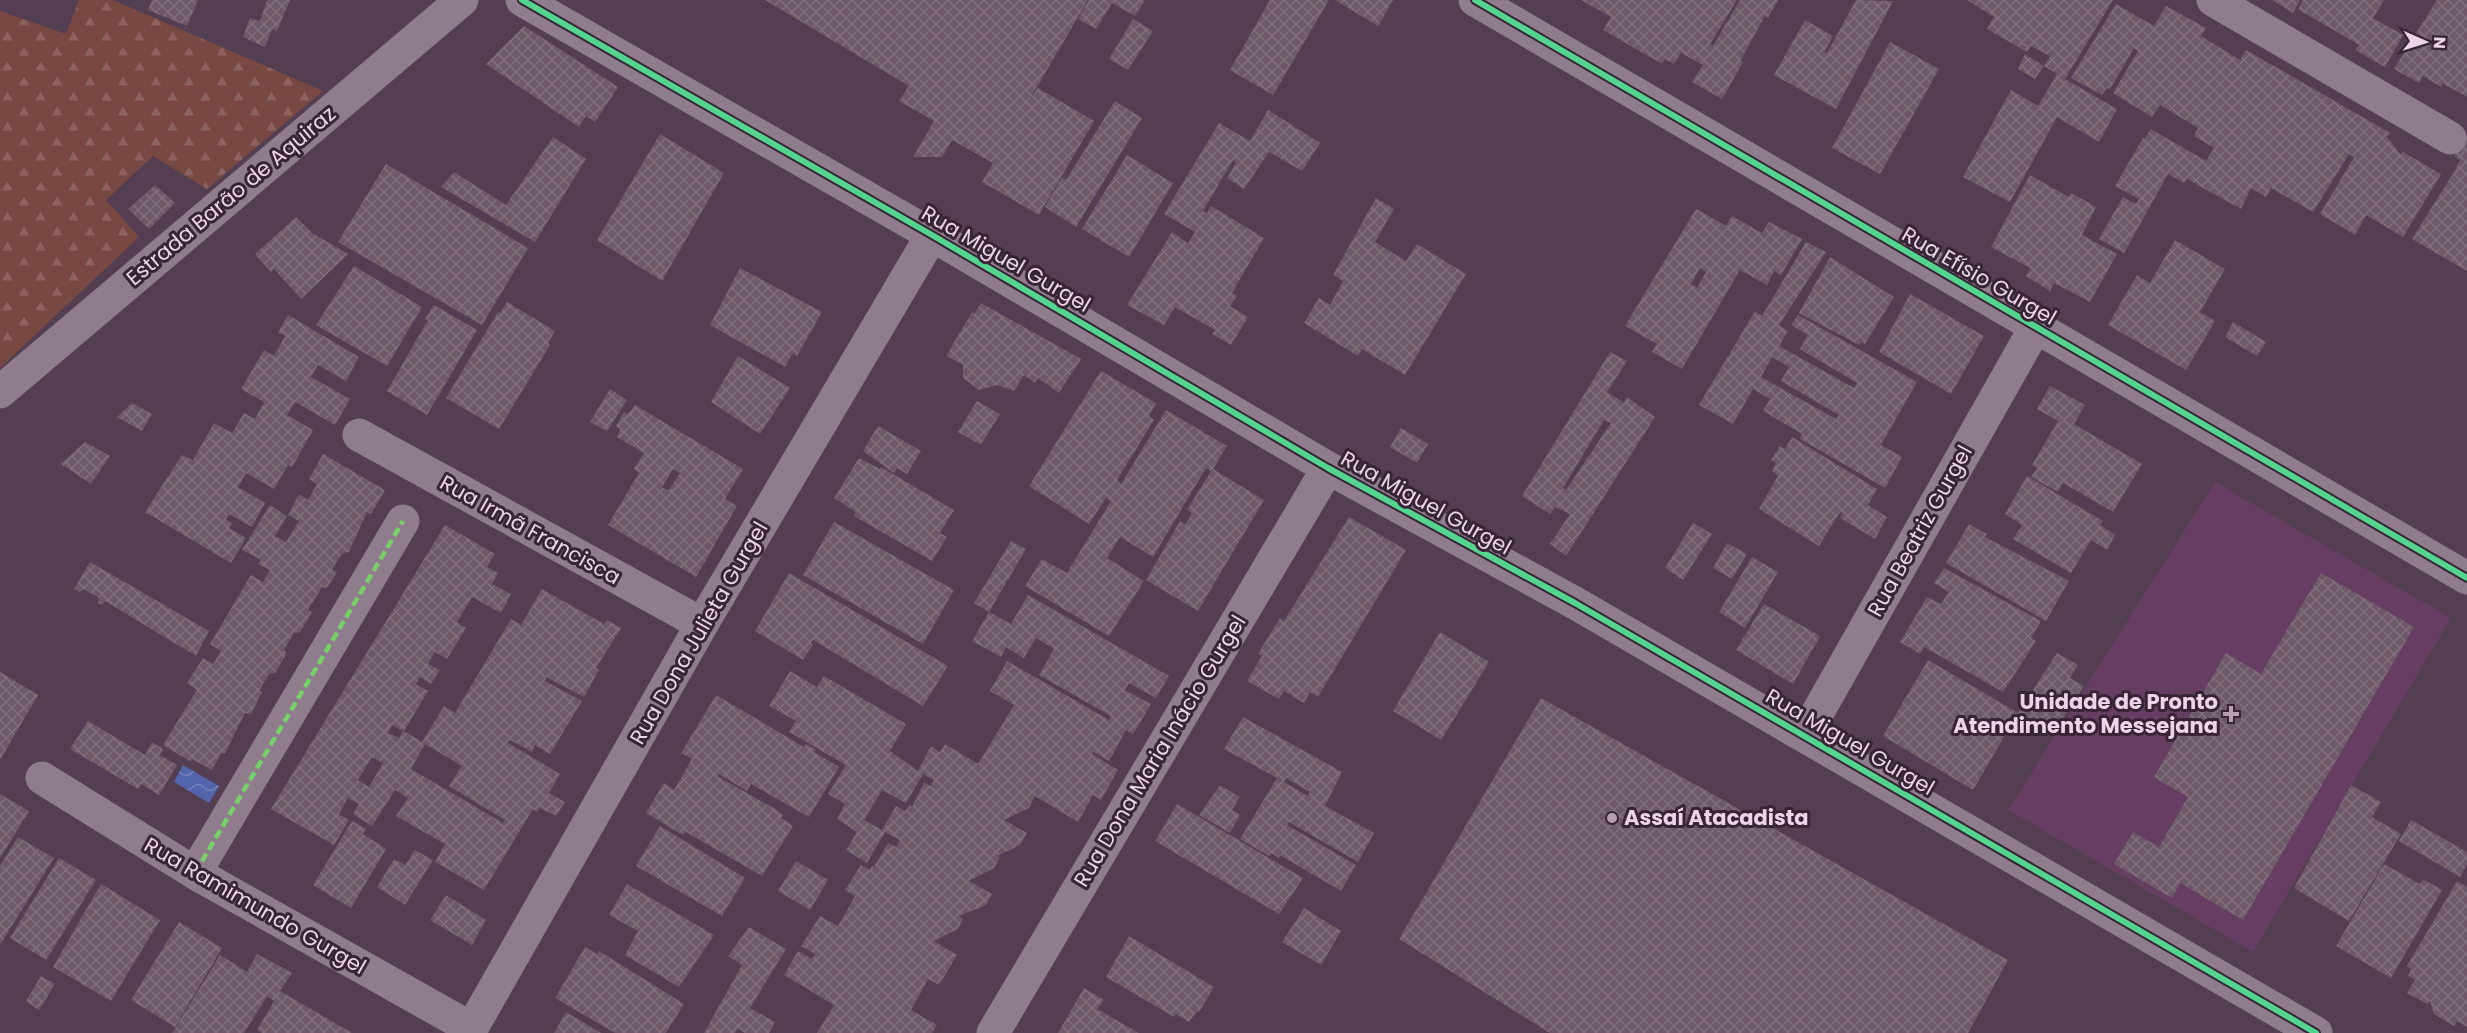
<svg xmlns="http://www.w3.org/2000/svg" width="2467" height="1033" font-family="Poppins,sans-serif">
<defs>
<pattern id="forest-firs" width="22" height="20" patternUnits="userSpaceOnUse" patternTransform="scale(1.5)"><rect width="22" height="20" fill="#784842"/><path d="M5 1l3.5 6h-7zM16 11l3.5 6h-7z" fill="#8b625d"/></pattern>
<pattern id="water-waves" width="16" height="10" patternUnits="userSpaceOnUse" patternTransform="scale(1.5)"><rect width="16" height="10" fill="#5264ab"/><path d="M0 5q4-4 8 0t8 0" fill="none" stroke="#7380ba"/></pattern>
<pattern id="building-cross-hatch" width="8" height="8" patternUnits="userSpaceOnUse" patternTransform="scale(1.5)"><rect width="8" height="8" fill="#6d5967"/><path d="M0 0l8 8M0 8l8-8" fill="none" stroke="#82707d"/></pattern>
</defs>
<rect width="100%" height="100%" fill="#543e52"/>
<path fill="#663d63" d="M2215,482L2451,618L2253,952L2008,810Z"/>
<path fill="url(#forest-firs)" d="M79,0H113L323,91L207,189L153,156L106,200L139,237L0,368V11L66,34Z"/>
<path fill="url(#water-waves)" d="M183,765L219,786L209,803L174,782Z"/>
<path fill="url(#building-cross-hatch)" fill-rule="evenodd" d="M152,0H198L187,26L148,10Z
M267,0H290L277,31L272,29L265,47L243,37L250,18L260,21Z
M765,0H1088L1027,104L1038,88L1094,121L1039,215L982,182L993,163L952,140L942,157H913L934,121L899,101L909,86Z
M1089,0H1145L1135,16L1112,3L1096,29L1078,19Z
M1270,0H1329L1273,95L1230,70Z
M1335,0H1393L1378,26Z
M1581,0H1737L1710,44L1713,46L1740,0H1778L1768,18L1765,16L1740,61L1743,62L1722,99L1692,82L1703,65L1681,53L1674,64L1665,59L1662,64L1603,30L1611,17Z
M1856,0L1893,1L1836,109L1774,75L1805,20L1833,36L1824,52L1827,53Z
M1967,0H2113L2065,79L2117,109L2099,142L2057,117L2010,202L1963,177L2011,90L2038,106L2057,74L2044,66L2050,56L2031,46L2027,52L1987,29L1994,17Z
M2272,0H2300L2293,13Z
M2303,0H2384L2373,18L2403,35L2385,67L2355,50L2359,45L2298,9Z
M2437,0H2467V97L2442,83L2441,87L2423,76L2419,83L2394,69Z
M2116,4L2154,26L2166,6L2206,28L2201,36L2240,60L2246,50L2326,96L2390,133L2387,137L2401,155L2403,152L2441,174L2403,237L2366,215L2355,235L2320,214L2354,157L2349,154L2313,212L2271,188L2266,197L2251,188L2241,209L2187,179L2184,183L2168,174L2124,253L2099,239L2123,197L2136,204L2139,199L2115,186L2143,138H2145L2151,129L2206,161L2214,148L2194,136L2198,128L2160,105L2152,117L2113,93L2138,51L2134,48L2110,89L2107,88L2102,95L2071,78Z
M1133,19L1153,31L1128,70L1109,59Z
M524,26L618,87L595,122L586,116L579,127L486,64Z
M1890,42L1939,69L1880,174L1832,148Z
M2025,54L2044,66L2035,79L2018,69Z
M1115,101L1142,118L1076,227L1045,207L1062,177L1066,180Z
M1268,110L1320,143L1302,171L1269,152L1244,189L1227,178L1236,163L1233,160L1203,211L1207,213L1211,206L1264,238L1232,293L1237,296L1230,306L1248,317L1231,345L1212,334L1215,330L1175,307L1164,325L1127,305L1172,232L1188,243L1195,232L1164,214L1219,123L1250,141Z
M660,134L724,173L662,281L597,240Z
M2467,135V271L2412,239L2454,172L2460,160L2454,156Z
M553,137L586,159L535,242L441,187L454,172L506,205Z
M1127,155L1173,183L1129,257L1082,229Z
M386,164L528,248L482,325L338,242Z
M2030,175L2069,197L2071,193L2096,207L2082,235L2117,254L2090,302L2054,283L2050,291L2026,276L2030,268L1991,247Z
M155,185L175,203L149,229L128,209Z
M1376,198L1394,209L1375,242L1406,261L1417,244L1466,274L1405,375L1362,349L1358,356L1304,323L1319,298L1330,305L1343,281L1333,275Z
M1696,209L1726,226L1732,216L1762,233L1769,222L1802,239L1781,275L1774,271L1767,285L1740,270L1682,369L1652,352L1657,344L1625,326ZM1700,268L1706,272L1697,288L1691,284Z
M296,217L312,233L348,254L301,299L274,269L271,272L255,254Z
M2175,240L2225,269L2200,312L2215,321L2186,370L2108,325L2137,275L2150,283Z
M1806,242L1826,252L1779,325L1788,331L1779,346L1854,388L1857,383L1800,349L1808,335L1791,325L1798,315L1917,382L1881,445L1902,457L1885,488L1800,439L1802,434L1763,411L1770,399L1753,389L1733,424L1699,405L1755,311L1762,316ZM1772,357L1789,367L1781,381L1839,415L1836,419L1761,377Z
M1830,257L1894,297L1865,344L1861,342L1859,345L1799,313Z
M354,266L422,307L387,366L316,325Z
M740,268L822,312L797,356L793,353L785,367L710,325Z
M1910,294L1984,336L1951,394L1879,352Z
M507,302L555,331L548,343L550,345L499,429L446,398L498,312L500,313Z
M981,303L1081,359L1059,393L1038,378L1035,383L1024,375L1014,391L997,385L979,390L963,378V365L946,356L972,312L974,314Z
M434,305L477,330L427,415L387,391L428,320L425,319Z
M288,315L359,357L346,381L318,365L311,377L350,399L335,425L295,402L287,415L313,430L292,467L288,465L274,489L246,473L238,487L265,503L252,527L229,514L226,519L232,523L229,528L246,538L231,563L145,512L182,455L193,460L214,423L232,433L244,413L255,419L264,402L241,389L264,350L274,356L285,336L278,332Z
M2233,322L2266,342L2257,356L2225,337Z
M1610,352L1627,361L1607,392L1624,403L1627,397L1655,417L1566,556L1550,544L1570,514L1555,507L1550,514L1522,496ZM1604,420L1611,423L1566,490L1563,488Z
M738,356L790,388L760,434L711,402Z
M1101,371L1156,403L1149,416L1154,420L1117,480L1121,484L1166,410L1227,446L1213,469L1264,500L1198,611L1146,580L1180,521L1185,525L1192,513L1187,510L1211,471L1206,468L1153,557L1120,537L1107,558L1144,581L1109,636L1025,586L1042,559L1067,573L1111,501L1106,498L1089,524L1029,486Z
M2050,386L2085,405L2074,424L2142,464L2113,512L2063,483L2058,492L2031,477L2037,468L2032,465L2058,421L2037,409Z
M610,389L627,400L607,431L590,422Z
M977,401L1000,414L981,445L958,432Z
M132,403L152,414L142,431L117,417Z
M635,405L743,469L725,499L737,506L696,577L608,525L639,473L634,469L644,453L617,437L620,429L616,426L624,412L628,414ZM673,469L680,473L669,490L662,488Z
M878,426L921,451L907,474L897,468L894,473L863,451Z
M1401,428L1428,444L1417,463L1390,447Z
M1792,437L1877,489L1868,505L1887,517L1875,539L1840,518L1843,514L1840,512L1819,546L1759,509L1778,476L1772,471L1776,463L1771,460L1780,446L1785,449Z
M85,442L110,456L91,484L61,464Z
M323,454L385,490L371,514L367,512L349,552L343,553L332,569L337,572L327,588L322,587L308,610L312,612L300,632L294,633L284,650L287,653L275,673L269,674L259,691L262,692L251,714L245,713L225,753L221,754L212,770L192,759L191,762L163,745L197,690L187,683L203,658L213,664L221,651L210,644L251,575L263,582L270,570L258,564L261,560L242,550L270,505L287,516L275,536L286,542L299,521L288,515L299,494L308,500L317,484L309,479Z
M859,458L880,469L881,467L954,510L940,533L947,537L932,561L854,516L856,512L834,498Z
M2027,476L2103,521L2100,525L2115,535L2107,550L2091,540L2071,573L2013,539L2022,525L2005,514Z
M1349,517L1406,550L1318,697L1310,692L1304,703L1284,691L1279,699L1247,681L1262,656L1258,654L1280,618L1284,621Z
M834,522L954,590L923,644L803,575Z
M1693,523L1712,534L1683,580L1665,568Z
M1969,524L1987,534L1985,537L2069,581L2046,621L1946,563Z
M445,525L495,554L487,567L498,573L492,584L511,594L501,613L472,597L457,622L466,628L447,659L435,652L428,664L440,670L431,684L420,677L416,684L428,691L404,731L422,742L444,706L455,713L511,619L521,625L542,589L604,624L607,620L621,628L596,668L599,670L584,697L546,677L545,681L582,701L550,754L535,745L532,752L510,740L508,743L560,774L549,793L565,802L556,816L540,808L537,812L533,809L484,890L435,862L445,844L396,816L408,798L395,790L372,826L353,814L359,804L348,798L339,814L349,820L334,845L271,809ZM392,725L403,731L399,738L388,733ZM425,744L462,766L449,786L505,820L503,823L411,769ZM372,757L383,763L369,787L358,780Z
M1011,541L1026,549L989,612L974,603Z
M1727,543L1747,554L1732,579L1713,568Z
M1752,557L1778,572L1745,628L1719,612Z
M90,562L209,631L196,656L105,601L102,605L98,603L99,598L84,589L79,592L74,589Z
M1944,568L2041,621L2031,638L2036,641L2003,692L1924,647L1920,654L1900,642L1927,597L1941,604L1949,592L1934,583Z
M789,573L948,666L923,706L813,640L811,643L813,645L803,660L755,631Z
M2321,573L2414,627L2243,920L2180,883L2172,898L2114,864L2133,832L2159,847L2188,797L2154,777L2226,653L2261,674Z
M1028,595L1169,676L1156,698L1129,683L1125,690L1151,704L1133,734L1126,730L1109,761L1094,752L1092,754L1118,770L1101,800L1093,795L1078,822L1035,796L1029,808L1004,820L1027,833L1020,845L997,856L1000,857L994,868L969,881L992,894L986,905L959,916L963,919L958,929L934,941L957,955L939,985L928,979L911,1010L937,1025L932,1033H817L834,1005L784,975L798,951L812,959L815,954L801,946L820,916L838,926L855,896L845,890L861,865L870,870L872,866L874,867L888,843L896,847L900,840L885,832L867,863L846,850L857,832L837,819L845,804L828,794L846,765L789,732L796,721L769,706L790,671L817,687L824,676L906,724L890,751L918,771L931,746L940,752L945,744L978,764L1014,705L990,691L1007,661L1109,720L1111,716L1039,675L1054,649L1036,638L1024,658L1006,647L1001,657L972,641L989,612L1011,624ZM923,774L934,780L931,786L924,783L912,807L910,805L905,811L896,806L882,830L864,820L882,790L906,803Z
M1764,604L1820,636L1793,684L1736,650Z
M1440,632L1489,662L1441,740L1393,711Z
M2057,653L2078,665L2070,678L2084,686L2053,734L2018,713Z
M1928,660L2018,713L1973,790L1883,736Z
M0,672L38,695L0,760Z
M716,695L804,747L806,744L816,750L814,752L839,767L809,817L751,784L747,791L719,774L717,776L775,809L783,815L781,818L793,826L762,876L686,832L683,835L646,813L664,783L674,790L692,759L681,753Z
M1541,698L2008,960L1968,1033H1550L1399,939Z
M1243,717L1342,772L1325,806L1374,833L1358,862L1289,822L1287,825L1356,865L1341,891L1280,855L1279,858L1271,853L1269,856L1240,839L1277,778L1224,749ZM1286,778L1310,792L1308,796L1284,782Z
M88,721L145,755L152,742L163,749L160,755L177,765L159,795L141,784L138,789L70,749Z
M1220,785L1240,797L1232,810L1240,815L1230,833L1199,815Z
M2351,785L2381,802L2372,817L2401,834L2349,921L2294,888Z
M0,794L29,811L0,858Z
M1177,804L1303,878L1279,914L1155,841Z
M2411,820L2467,852V864L2460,877L2399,841Z
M352,821L366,829L363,834L386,849L351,908L313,885Z
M660,826L745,878L722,916L636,866Z
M18,837L54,858L0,945V866Z
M415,850L433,860L405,905L377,887L394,859L405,865Z
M59,858L96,880L46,960L10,938Z
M796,861L828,880L810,910L778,891Z
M2384,864L2420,884L2423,879L2442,890L2391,978L2336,946Z
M2457,881L2467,887V1027L2457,1021L2454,1026L2434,1014L2430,1001L2427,1004L2407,993L2415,980L2408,976L2411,969L2407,966Z
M101,884L160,920L111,1001L53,967Z
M627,884L714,935L679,987L625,955L638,931L609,915Z
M446,895L486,920L472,945L430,920Z
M1304,908L1341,931L1321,965L1282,942Z
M179,922L222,948L175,1027L131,1000Z
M749,927L786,949L750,1008L775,1022L769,1033H745L738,1029L735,1033H704L742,965L728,956Z
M1129,936L1214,987L1199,1012L1197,1011L1189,1022L1176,1014L1174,1017L1106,977Z
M585,947L597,954L599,951L684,1004L666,1033H615L555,998Z
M257,954L292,973L280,991L352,1033H262L257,1030L274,1001L267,996L244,1033H172L220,955L247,972Z
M41,976L55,984L39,1010L26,1001Z
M1084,988L1104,1000L1097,1009L1139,1033H1058Z
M566,1012L601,1033H554Z"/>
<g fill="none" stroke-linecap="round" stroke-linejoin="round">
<path stroke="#8f7d8d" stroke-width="33" d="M522,0L932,235L1328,468L1575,603L2316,1033
M1475,0L2467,578
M2213,0L2450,138
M0,392L462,0
M359,435L702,624
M1805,735L2035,328
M42,778L195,873L472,1029
M195,873L403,521
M469,1033L702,624L932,235
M993,1033L1328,468"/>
<path stroke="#78d068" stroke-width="4.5" stroke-dasharray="9 4.5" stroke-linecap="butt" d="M195,873L403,521"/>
<defs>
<path id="cycleway" d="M522,0L932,235L1328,468L1575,603L2316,1033
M1475,0L2467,578"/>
</defs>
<use href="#cycleway" stroke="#372535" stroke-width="10"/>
<use href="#cycleway" stroke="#53d58f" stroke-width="6"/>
</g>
<g fill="#b7a0b4" stroke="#372535" stroke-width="2">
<path d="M2228 705h6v6h6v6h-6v6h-6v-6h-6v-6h6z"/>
<circle cx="1612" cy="818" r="6"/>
</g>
<g text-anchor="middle" stroke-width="6" stroke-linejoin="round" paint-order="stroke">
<g font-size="21" fill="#ecd5e9" stroke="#372535">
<text transform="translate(231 196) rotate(-40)" y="7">Estrada Barão de Aquiraz</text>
<text transform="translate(1006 259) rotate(30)" y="7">Rua Miguel Gurgel</text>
<text transform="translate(1979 276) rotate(30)" y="7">Rua Efísio Gurgel</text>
<text transform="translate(1426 503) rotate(29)" y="7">Rua Miguel Gurgel</text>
<text transform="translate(530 530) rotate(29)" y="7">Rua Irmã Francisca</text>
<text transform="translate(1920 531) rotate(-61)" y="7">Rua Beatriz Gurgel</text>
<text transform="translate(699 633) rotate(-60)" y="7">Rua Dona Julieta Gurgel</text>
<text transform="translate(1850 742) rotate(30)" y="7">Rua Miguel Gurgel</text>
<text transform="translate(1160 751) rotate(-59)" y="7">Rua Dona Maria Inácio Gurgel</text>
<text transform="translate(255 906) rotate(30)" y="7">Rua Ramimundo Gurgel</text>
</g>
<g font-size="21" font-weight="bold" fill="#ecd5e9" stroke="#372535" text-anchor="end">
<text x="2218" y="709">Unidade de Pronto<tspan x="2218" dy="24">Atendimento Messejana</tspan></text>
<text x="1624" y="825" text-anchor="start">Assaí Atacadista</text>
</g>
</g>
<g transform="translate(2425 42) rotate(93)" stroke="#372535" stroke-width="4.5" paint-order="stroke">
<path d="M0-4.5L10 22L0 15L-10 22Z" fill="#ecd5e9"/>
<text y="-9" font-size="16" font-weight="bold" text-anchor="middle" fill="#ecd5e9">N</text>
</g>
</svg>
